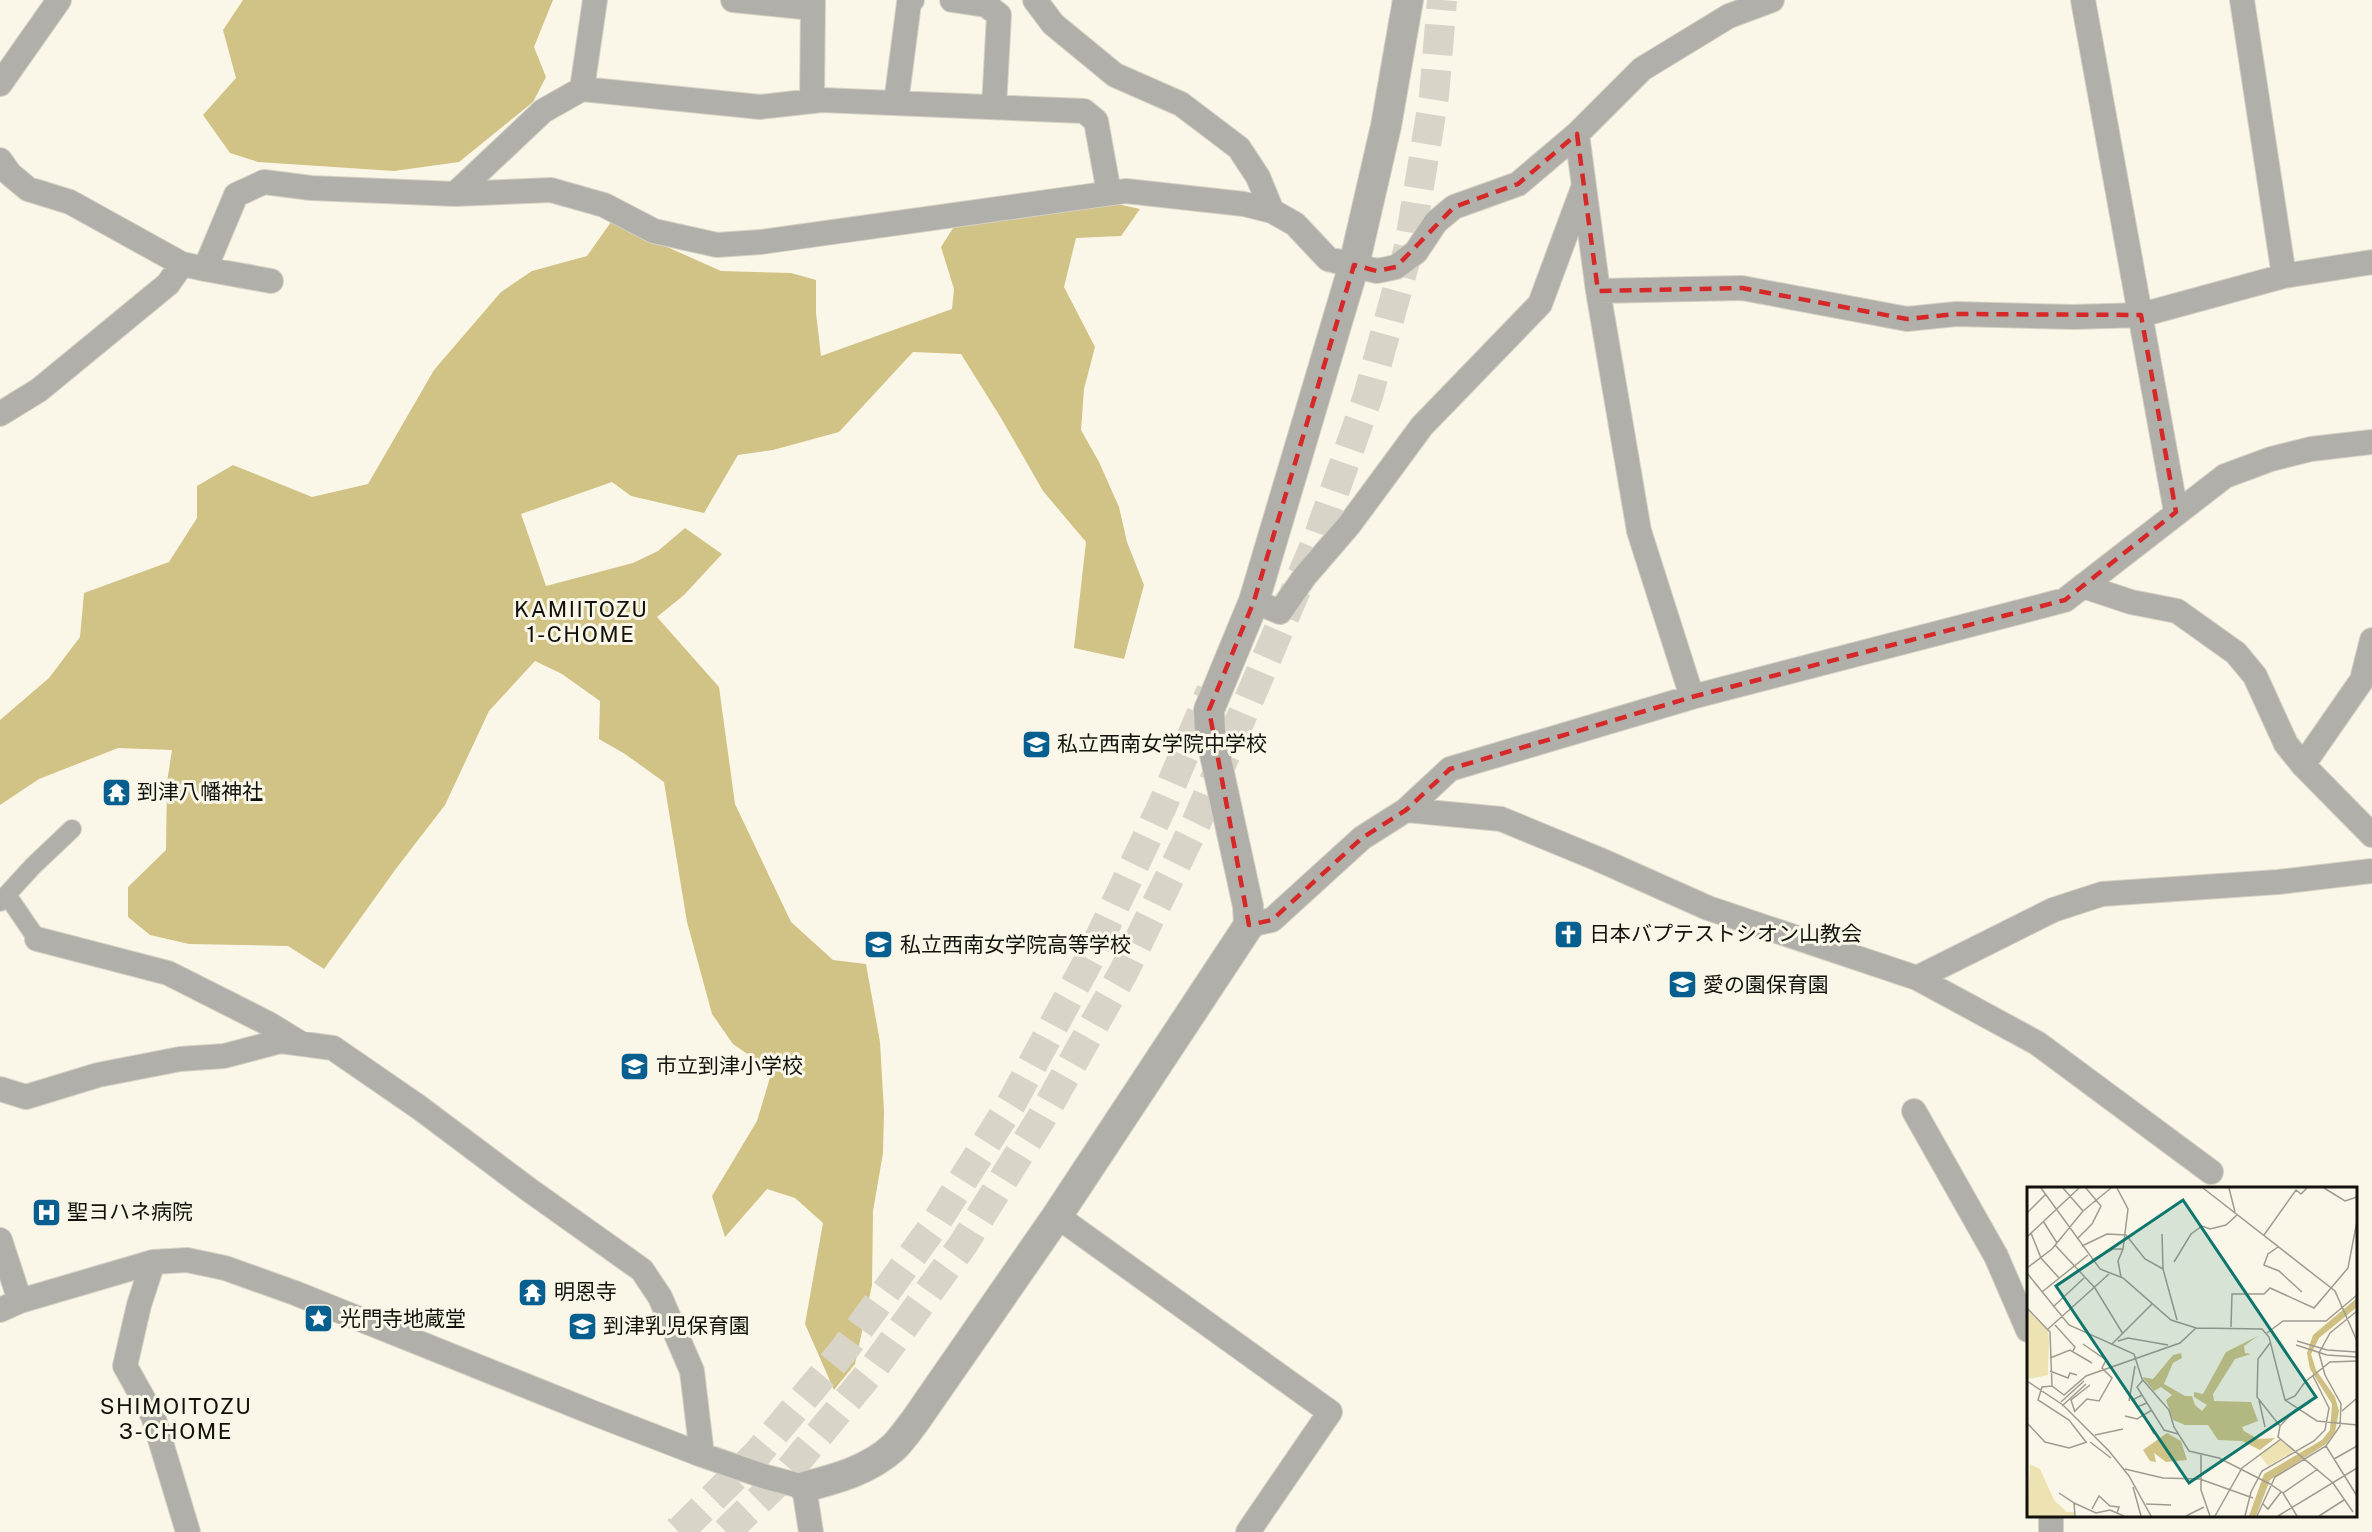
<svg xmlns="http://www.w3.org/2000/svg" width="2372" height="1532" font-family="'Public Sans','Noto Sans JP',sans-serif">
<rect width="100%" height="100%" fill="#fbf7e8"/>
<path fill="#d1c285" d="M243,0H553L534,47L546,77L533,102L459,162L394,171L258,162L230,153L203,115L236,78L223,30Z
M1108,202L1140,209L1121,236L1076,238L1064,287L1095,347L1084,389L1081,430L1099,462L1119,507L1127,542L1144,585L1124,659L1074,648L1086,542L1043,491L1001,418L961,354L913,352L839,432L773,450L738,455L704,513L631,496L612,482L521,514L546,586L633,563L658,551L685,528L722,554L684,595L657,617L719,687L735,804L791,922L833,960L866,964L880,1042L884,1111L883,1153L873,1211L872,1285L855,1364L834,1390L805,1324L823,1223L795,1198L767,1189L725,1237L712,1196L757,1121L772,1071L733,1044L712,1014L687,922L664,782L625,754L599,739L600,701L562,674L535,661L489,711L445,805L395,870L324,969L288,946L189,944L150,935L128,917V887L166,850L167,782L172,750L118,748L39,779L0,805V720L49,678L80,637L84,593L169,562L197,518V486L233,465L312,497L368,484L434,370L501,292L532,271L587,256L611,222L721,271L791,273L816,280V313L821,356L952,309L954,289L941,247L955,225Z"/>
<g fill="none" stroke-linecap="round" stroke-linejoin="round">
<path stroke="#d8d4c7" stroke-width="24" stroke-dasharray="24 12" stroke-linecap="butt" d="M678,1532L681,1530"/>
<path stroke="#d8d4c7" stroke-width="30" stroke-dasharray="30 15" stroke-linecap="butt" d="M681,1530L758,1453L843,1351L935,1224L1011,1104L1091,956L1163,804L1211,691
M726,1532L787,1473L873,1369L964,1243L1042,1117L1123,973L1197,821L1318,538L1368,396L1409,247L1434,96L1442,0"/>
<path stroke="#d8d4c7" stroke-width="33" stroke-dasharray="33 16" stroke-linecap="butt" d="M679,1532L681,1530"/>
<defs>
<path id="pedestrian" d="M7,895L37,939
M0,902L33,866L72,829"/>
<path id="minor" d="M733,0L812,8
M952,0L986,5L999,15L994,107
M1035,0L1053,24L1115,75L1181,104L1239,148L1258,177L1272,211
M2083,0L2176,512
M2242,0L2284,276
M0,84L59,0
M582,89L595,0
M812,101L813,0
M896,103L909,3L912,0
M1577,134L1598,291L1639,531L1692,697
M0,160L10,174L28,189L70,202L182,264L205,269L236,195L264,182L311,188L455,194L551,190L604,205L654,231L717,245L761,242L1126,191L1244,204L1272,211L1295,224L1328,259L1377,271L1396,267L1416,252L1436,222L1454,207L1518,184L1577,134L1642,69L1729,16L1772,0
M455,194L543,111L582,89L760,107L822,100L1084,111L1096,121L1109,193
M205,269L271,281
M1598,291L1742,288L1907,319L1956,314L2073,317L2141,315L2284,276L2372,262
M0,414L39,390L168,284L182,264
M2083,586L2131,602L2177,611L2236,653L2255,676L2286,744L2303,765L2372,835
M1254,601L1280,612L1305,576L1349,525L1422,426L1540,304L1583,188
M2303,765L2362,680L2372,640
M1406,810L1501,819L1598,859L1708,908L1917,978L2037,1043L2211,1172
M1249,925L1272,920L1362,838L1406,810L1450,769L1692,697L2065,600L2225,476L2271,459L2311,449L2372,442
M37,939L168,973L269,1024L300,1043
M1917,978L2053,910L2102,894L2278,882L2372,871
M0,1089L26,1097L98,1075L180,1059L224,1056L281,1041L333,1048L420,1108L528,1189L642,1270L660,1297L692,1371L702,1455
M1914,1111L1996,1256L2028,1330
M1057,1216L1330,1412L1248,1532
M0,1240L20,1301
M153,1262L139,1305L125,1366L153,1416L188,1532
M0,1310L20,1301L153,1262L187,1260L225,1268L295,1293L596,1414L702,1455L763,1476L804,1487L811,1532
M2051,1516V1532"/>
<path id="tertiary" d="M804,1487C836,1479 869,1470 894,1447C902,1439 908,1430 915,1421L1057,1216L1249,925L1248,906L1210,732L1209,710L1254,601L1354,265L1386,126L1408,0"/>
</defs>
<use href="#pedestrian" stroke="#d6d2c5" stroke-width="20"/>
<use href="#minor" stroke="#d6d2c5" stroke-width="26"/>
<use href="#tertiary" stroke="#d6d2c5" stroke-width="32"/>
<use href="#pedestrian" stroke="#b0afa9" stroke-width="18"/>
<use href="#minor" stroke="#b0afa9" stroke-width="24"/>
<use href="#tertiary" stroke="#b0afa9" stroke-width="30"/>
</g>
<path fill="none" stroke="#d62828" stroke-width="4.5" stroke-dasharray="12 8" stroke-linejoin="round" d="M1577,134L1598,291L1742,288L1907,319L1956,314L2141,315L2176,512L2065,600L1692,697L1450,769L1406,810L1362,838L1272,920L1249,925L1209,710L1254,601L1354,265L1377,271L1396,267L1454,207L1518,184Z"/>
<defs>
<symbol id="school-square" viewBox="-11 -11 22 22"><rect x="-9" y="-9" width="18" height="18" rx="4" fill="#075f90" stroke="#fbf7e8"/><path d="M0-5L7-2L0 1L-7-2ZM-4 1L0 2.5L4 1V4Q0 6-4 4Z" fill="#fff"/></symbol>
<symbol id="temple-square" viewBox="-11 -11 22 22"><rect x="-9" y="-9" width="18" height="18" rx="4" fill="#075f90" stroke="#fbf7e8"/><path d="M0-6L5-2H3V0L6.5 2.5H4V6H1.5V3h-3V6H-4V2.5H-6.5L-3 0V-2H-5Z" fill="#fff"/></symbol>
<symbol id="church-square" viewBox="-11 -11 22 22"><rect x="-9" y="-9" width="18" height="18" rx="4" fill="#075f90" stroke="#fbf7e8"/><path d="M-1.2-6h2.4v3.5h3.3v2.4h-3.3V6h-2.4V-.1h-3.3v-2.4h3.3Z" fill="#fff"/></symbol>
<symbol id="hospital-square" viewBox="-11 -11 22 22"><rect x="-9" y="-9" width="18" height="18" rx="4" fill="#075f90" stroke="#fbf7e8"/><path d="M-5-5h3v3.5h4V-5h3V5h-3V1.5h-4V5h-3Z" fill="#fff"/></symbol>
<symbol id="sight-square" viewBox="-11 -11 22 22"><rect x="-9" y="-9" width="18" height="18" rx="4" fill="#075f90" stroke="#fbf7e8"/><path d="M0-6L1.8-2.2L6-1.7L2.9 1.2L3.7 5.4L0 3.3L-3.7 5.4L-2.9 1.2L-6-1.7L-1.8-2.2Z" fill="#fff"/></symbol>
</defs>
<g fill-rule="evenodd">
<use href="#school-square" x="1020" y="728" width="33" height="33"/>
<use href="#temple-square" x="100" y="776" width="33" height="33"/>
<use href="#church-square" x="1552" y="918" width="33" height="33"/>
<use href="#school-square" x="862" y="928" width="33" height="33"/>
<use href="#school-square" x="1666" y="968" width="33" height="33"/>
<use href="#school-square" x="618" y="1050" width="33" height="33"/>
<use href="#hospital-square" x="30" y="1196" width="33" height="33"/>
<use href="#temple-square" x="516" y="1276" width="33" height="33"/>
<use href="#sight-square" x="302" y="1302" width="33" height="33"/>
<use href="#school-square" x="566" y="1310" width="33" height="33"/>
</g>
<g text-anchor="middle" stroke-width="6" stroke-linejoin="round" paint-order="stroke">
<g font-size="21" fill="#12110c" stroke="#fbf7e8" text-anchor="start">
<text x="1057" y="751">私立西南女学院中学校</text>
<text x="137" y="799">到津八幡神社</text>
<text x="1589" y="941">日本バプテストシオン山教会</text>
<text x="900" y="952">私立西南女学院高等学校</text>
<text x="1703" y="992">愛の園保育園</text>
<text x="656" y="1073">市立到津小学校</text>
<text x="67" y="1219">聖ヨハネ病院</text>
<text x="554" y="1299">明恩寺</text>
<text x="340" y="1326">光門寺地蔵堂</text>
<text x="603" y="1333">到津乳児保育園</text>
</g>
<g font-size="22" letter-spacing="1.5" fill="#12110c" stroke="#fbf7e8">
<text x="581" y="617">KAMIITOZU<tspan x="581" dy="25">1-CHOME</tspan></text>
<text x="176" y="1414">SHIMOITOZU<tspan x="176" dy="25">3-CHOME</tspan></text>
</g>
</g>
<g transform="translate(2027 1187)">
<rect width="330" height="330" fill="#fbf7e8"/>
<path d="M0,123L21,143L22,155L21,188L1,192ZM254,253L267,264L241,279L232,267ZM3,277L13,282L27,313L40,325H47V329H0Z" fill="#ede2b2"/>
<path d="M231,149L217,159L218,166L224,167L208,172L186,207L187,214L224,215L231,234L215,240L217,244L231,252L248,251L233,263L215,254L191,253L181,238H158L146,233L139,213L145,208L134,200L127,204L115,190L126,192L146,168L154,166L155,171L146,176L137,197L158,209H165L168,218L175,224L180,218L167,210V205L176,207L199,165ZM140,246L154,254L160,273L139,275L127,266L129,275L123,274L116,263Z" fill="#d1c285"/>
<path d="M330,111V120L292,151L284,167L289,183L308,210L312,224L308,245L299,257L243,293L229,329H222L237,287L295,253L303,243L305,217L283,182L280,166L286,148Z" fill="#cebf82"/>
<path fill="none" stroke="#9e9b90" stroke-width="1.5" d="M14,1L73,82L96,91L144,133L169,141L235,142L242,150L258,213L290,234L330,238M36,1L56,24M90,1L101,22L96,62L91,74L94,90M176,1L308,104L330,154M202,1L208,25M297,1L318,14L330,10M0,26L19,7M16,34L30,56M4,46L14,71L32,91M135,47L136,82L150,133M237,48L269,3L274,7L280,1M0,50L52,1M50,52L65,37L74,19L59,1M28,58L68,101L96,147M55,59L80,47L99,48L118,72L136,82M251,60L241,67L237,78L252,84L275,105M65,73L86,62H96M147,75L164,47L175,39L183,42L199,38L210,28M0,81L25,62L56,24L84,1M0,86L42,138L107,167L115,192L142,223L147,240L162,264L192,271L243,297L256,306L270,329M15,105L61,68M26,120L57,91M0,121L23,145L25,199M28,138L48,160L46,164M204,140L205,107H237L243,101L287,121L321,81L330,34M21,142L82,87M240,146L256,134H299L330,108M91,154L101,151L141,158M270,154L300,163L330,165M243,156L231,172L230,210L253,239M85,157L125,117M269,158L300,168L330,170M23,171L43,163L65,176M23,184L41,191L43,186L50,188M116,193L110,200L137,243L151,247M0,194L36,218L82,264L102,289L124,329M115,208L107,212L110,220L120,216M232,213L238,240M259,213L268,209L278,195L303,175L330,174M102,214L108,179M34,215L57,194M35,219L59,197M269,222L253,239L251,250L306,296L326,325M315,224L330,211M47,225L60,212L72,214L85,191L75,181L79,173L56,157M48,225L44,213L63,198M117,228L127,247M98,229L110,232L125,223M0,236L18,255L42,261L60,255M68,248L96,242M59,255L42,233L11,213L15,200L25,199L37,208L59,189L153,156L169,141M63,255L84,271M299,259L330,309M174,266V303L183,329M307,272L330,259M98,282L136,291L173,292L226,311M106,300L114,329M32,306L47,316L48,329M256,306L291,282M47,316L69,326L83,323L97,329M235,316L241,322L254,305M119,317L144,318M65,322L72,309L83,319L92,320L90,326M159,329L177,320M188,329L215,281L254,252M218,329L224,305L235,284L287,254L298,243L302,221L286,189M230,329L248,290L299,259L313,239L314,217L298,188L292,166L303,146L330,124M251,329L330,281M292,329L317,313"/>
<path fill="#0f766e" fill-opacity="0.15" stroke="#0f766e" stroke-width="3" d="M156,13L289,210L162,296L29,99Z"/>
<rect width="330" height="330" fill="none" stroke="#12110c" stroke-width="3"/>
</g>
</svg>
